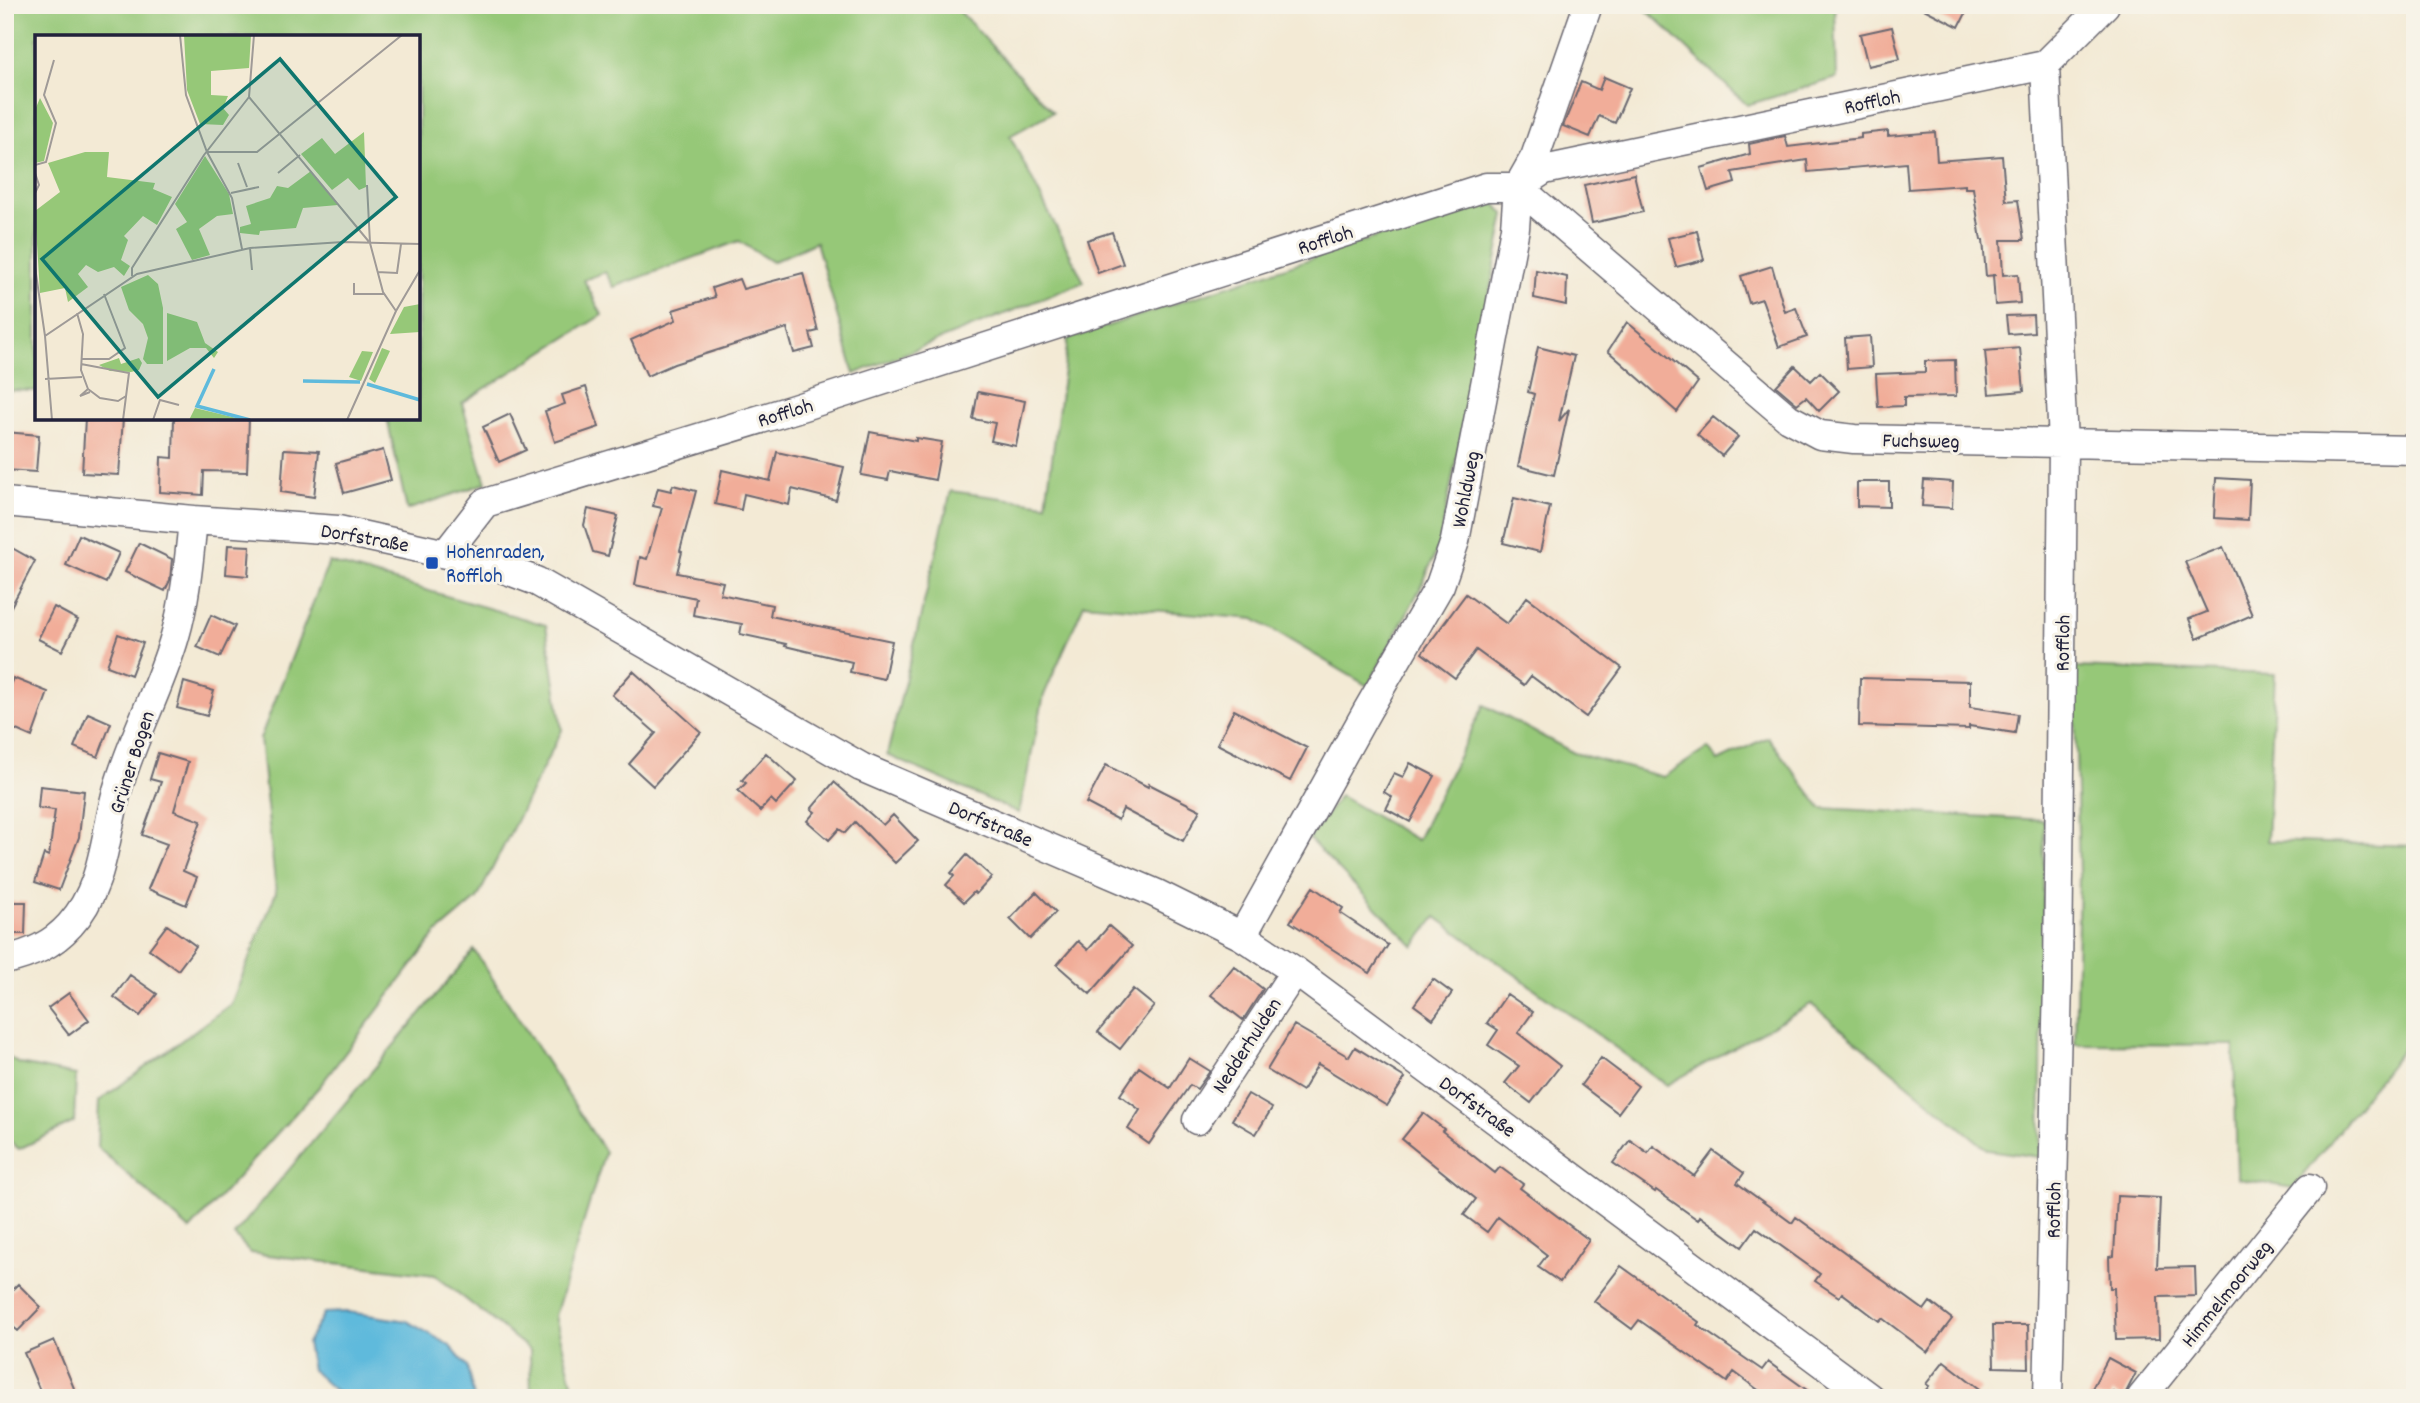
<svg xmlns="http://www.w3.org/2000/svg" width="2420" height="1403" font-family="Dekko,sans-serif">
<rect width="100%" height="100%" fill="#f7f3e8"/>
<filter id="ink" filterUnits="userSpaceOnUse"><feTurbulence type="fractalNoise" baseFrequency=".0143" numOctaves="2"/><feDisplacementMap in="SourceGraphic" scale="14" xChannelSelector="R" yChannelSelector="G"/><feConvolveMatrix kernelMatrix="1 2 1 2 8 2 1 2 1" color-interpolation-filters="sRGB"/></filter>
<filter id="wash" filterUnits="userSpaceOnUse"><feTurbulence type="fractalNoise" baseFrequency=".00686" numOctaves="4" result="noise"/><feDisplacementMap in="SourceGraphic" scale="28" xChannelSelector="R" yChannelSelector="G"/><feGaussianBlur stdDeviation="1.57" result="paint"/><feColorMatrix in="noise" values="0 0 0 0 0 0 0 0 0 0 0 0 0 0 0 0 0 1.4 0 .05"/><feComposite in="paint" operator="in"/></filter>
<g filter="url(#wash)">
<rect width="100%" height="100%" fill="#f3ead5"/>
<path fill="#96c878" stroke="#5c755a" stroke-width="2" d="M5,5H954L1053,112L1010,136L1084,282L854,374L816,242L772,262L739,241L614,287L605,272L584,280L602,315L462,403L486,483L407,510L387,418H418V37H37V391L5,390Z
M1641,5H1835L1837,78L1747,105Z
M1491,199L1505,215L1439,545L1422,585L1368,686L1254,619L1084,604L1044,695L1019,813L887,755L951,491L1046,504L1068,339Z
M329,562L546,625L562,730L477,899L436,934L319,1087L190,1230L97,1147L99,1101L231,1004L276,892L260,739Z
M2074,667L2275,674L2267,841L2415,846V1033L2293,1188L2237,1179L2234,1045L2075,1044L2079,877Z
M1484,705L1574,753L1663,777L1708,748L1718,761L1768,737L1821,808L2044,820L2040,1157L1988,1150L1811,1004L1667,1085L1436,917L1414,946L1309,839L1340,796L1417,840Z
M474,950L605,1152L555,1316L576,1398H531L530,1350L435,1275L251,1253L234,1235Z
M5,1055L20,1064L76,1075L74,1122L19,1149L5,1137Z"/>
<path fill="#5ebadc" stroke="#406e8c" stroke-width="2" d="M348,1312L407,1321L449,1345L467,1366L474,1398H343L312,1370L307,1343L324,1313Z"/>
<g id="blocks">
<path fill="#f1ad99" d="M1916,5H1970L1959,27Z
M1892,27L1900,59L1868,66L1860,34Z
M1604,77L1630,88L1615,123L1599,116L1590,137L1563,126L1581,82L1599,90Z
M1888,131V136L1935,132L1937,161L2002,156L2006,201L2018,200L2024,240H2001L2003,275L2018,274L2020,303L1995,305L1993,275H1996L1986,276L1983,240H1981L1973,188H1965V185L1908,189L1906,163L1808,172L1807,160L1732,172L1735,183L1708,191L1701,168L1750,154L1749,144L1785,136L1788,147L1861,138V134Z
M1634,174L1643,212L1592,223L1584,185Z
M1697,231L1704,260L1676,267L1668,238Z
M1112,232L1123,264L1098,273L1087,240Z
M1772,266L1785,312L1796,308L1807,337L1779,347L1762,299L1749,303L1741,276Z
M1536,270L1567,277L1566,305L1534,298Z
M803,273L818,331L810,333L814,348L794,353L787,328L674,364L647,376L631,340L676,320L673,310L715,297L712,288L739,279L743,289Z
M2033,315L2034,332L2008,334L2006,316Z
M1627,322L1698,382L1677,412L1608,351Z
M1870,336L1872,367L1847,369L1845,338Z
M1538,347L1574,356L1559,421L1569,409L1554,475L1518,466L1534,394L1528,392Z
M2020,348L2024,391L1989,394L1985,351Z
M1955,360L1956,396L1904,397V406L1878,407L1876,374L1925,372V361Z
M1795,366L1811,381L1820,372L1839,391L1819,411L1806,397L1797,404L1776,386Z
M586,387L599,427L555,442L545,411L565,404L562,395Z
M978,392L1025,401L1016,446L991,441L995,423L973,419Z
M510,414L526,450L499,462L483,427Z
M1713,417L1738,437L1722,456L1697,435Z
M85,418H123L119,475L82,473Z
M174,418H249L247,472L204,471L203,495L160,492L161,457L173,458Z
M5,432L39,435L36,472L5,470Z
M870,432L916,441V438L942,442L935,480L890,471L888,480L861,475Z
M284,449L319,451L314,497L281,492Z
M383,450L391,480L344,493L336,463Z
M777,452L844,467L836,500L792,489L789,505L744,494L741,510L715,504L722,470L770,481Z
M2216,478L2250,480L2248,520L2214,518Z
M1924,480L1953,482L1952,508L1922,506Z
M1857,482H1889V507L1857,506Z
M673,485L696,491L680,551L682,552L677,573L723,582L720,594L772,605L770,616L892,641L884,679L850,672L852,662L785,646L786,644L740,634L742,624L693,615L696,598L635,585L640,557L647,559L662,508L653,506L658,488L671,491Z
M1514,498L1550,507L1540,552L1503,543Z
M588,509L618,516L608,556L593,552L584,525Z
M79,535L119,553L106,583L66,565Z
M139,543L172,559L170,580L165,591L125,572Z
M5,544L35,561L5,618Z
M228,545L250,546L248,576L226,574Z
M2223,547L2252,615L2197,639L2189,619L2207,612L2185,562Z
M1466,594L1507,624L1527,597L1622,668L1586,717L1531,676L1524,685L1476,650L1455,678L1422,653Z
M54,607L78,620L62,651L38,639Z
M211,615L235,626L220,657L197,647Z
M118,634L143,643L131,675L107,666Z
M633,671L701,732L653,786L629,764L656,733L612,695Z
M13,678L48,692L32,737L5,725V697Z
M1860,678L1970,681V707L2018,714L2015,733L1969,726V729L1859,726Z
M184,682L214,691L207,716L177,708Z
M1234,710L1307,748L1290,781L1217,744Z
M88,713L111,723L98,757L74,747Z
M158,753L188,762L174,811L201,821L183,871L197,877L186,905L148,889L167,844L142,835L161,782L150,779Z
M766,753L797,781L776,804L771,799L760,811L738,791L746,783L742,780Z
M1410,763L1435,776L1410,822L1386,809L1392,797L1384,792L1394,773L1403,777Z
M1106,765L1148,787L1149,784L1200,810L1183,841L1123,809L1118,820L1086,803Z
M834,782L883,825L893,815L918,841L895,863L855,822L845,833L839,829L829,840L807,821L815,812L811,809Z
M40,786L84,791L79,837L59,890L35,882L44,854L49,856L55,810L38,808Z
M967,855L992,877L976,894L974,892L964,902L946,885L954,876L951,873Z
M1313,887L1343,908L1340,913L1388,945L1370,973L1290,922Z
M1036,892L1056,912L1030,939L1010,919Z
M5,902H26L25,934H5Z
M167,925L196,946L178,970L149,949Z
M1109,926L1132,946L1090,994L1057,965L1078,941L1088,950Z
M1234,966L1263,989L1243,1020L1211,995Z
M130,975L157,994L140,1016L114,997Z
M1433,979L1452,993L1433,1019L1414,1005Z
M1133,989L1154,1006L1120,1049L1098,1032Z
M69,993L89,1020L69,1035L48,1008Z
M1507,994L1533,1012L1518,1033L1560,1066L1531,1103L1505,1083L1519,1066L1488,1045L1498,1030L1487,1023Z
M1294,1025L1349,1057L1355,1047L1405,1078L1387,1106L1318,1064L1302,1091L1267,1070Z
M1189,1058L1210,1071L1197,1089L1190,1085L1149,1144L1128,1129L1140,1110L1120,1095L1139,1067L1170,1088Z
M1601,1058L1638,1086L1618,1113L1581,1085Z
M1248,1094L1272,1108L1256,1134L1232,1120Z
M1423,1113L1444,1129L1442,1131L1495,1173L1500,1167L1523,1184L1520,1188L1589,1240L1560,1282L1538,1267L1547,1255L1498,1217L1487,1232L1464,1215L1476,1199L1402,1139Z
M1630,1140L1648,1153L1653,1146L1694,1176L1713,1151L1744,1173L1737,1183L1792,1223L1796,1217L1924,1310L1930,1302L1952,1319L1927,1352L1882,1318L1879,1321L1842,1293L1839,1297L1815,1281L1820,1274L1756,1228L1742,1247L1700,1216L1698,1220L1656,1190L1655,1192L1613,1163Z
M2117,1196L2160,1198L2157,1268L2195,1267L2196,1296L2158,1297L2159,1339L2116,1340L2114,1288H2110L2109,1257L2114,1256Z
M1621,1266L1699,1322L1697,1325L1762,1370L1768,1362L1818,1398H1769L1734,1372L1727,1382L1639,1320L1632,1329L1594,1301Z
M18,1284L41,1307L18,1331L5,1320V1297Z
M1993,1325H2028L2029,1368L1994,1367Z
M54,1340L76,1393L64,1398H43L24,1353Z
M2108,1358L2136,1373L2123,1398L2113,1392L2110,1398H2087Z
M1944,1361L1980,1389L1973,1398H1933L1925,1391L1929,1386L1926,1384Z"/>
</g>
</g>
<g filter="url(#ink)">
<use href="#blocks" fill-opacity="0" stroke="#6b6871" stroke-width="2"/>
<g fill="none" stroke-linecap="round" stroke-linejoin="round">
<defs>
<path id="minor" d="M2045,65L2063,443L2058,982L2048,1398
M2045,65L2105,5
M1518,187L1788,418L1820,435L1854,439L2415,450
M5,502L193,520L338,530L491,564L536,581L861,767L1155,893L1242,936L1295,971L1870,1398
M447,552L485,503L794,409L1486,187H1518L1544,170L2045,65
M1242,936L1367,711L1440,585L1455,541L1515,228L1518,187L1535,157L1588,5
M5,960C31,954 52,945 70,925C104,888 104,838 117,791C132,738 160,689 175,636C186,598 189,559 193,520
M1197,1120L1295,971
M2141,1398L2310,1188"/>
</defs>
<use href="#minor" stroke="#6b6871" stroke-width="31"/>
<use href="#minor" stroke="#fff" stroke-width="28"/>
</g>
</g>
<rect fill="#1a4fb4" stroke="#f7f3e8" stroke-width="2.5" x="425" y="556" width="14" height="14" rx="3.5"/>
<g text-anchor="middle" stroke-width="6" stroke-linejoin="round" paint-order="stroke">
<g font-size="21" fill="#22223b" stroke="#f7f3e8">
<text transform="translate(1872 101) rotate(-12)" y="7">Roffloh</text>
<text transform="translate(1325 239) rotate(-18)" y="7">Roffloh</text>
<text transform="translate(785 412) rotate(-17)" y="7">Roffloh</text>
<text transform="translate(1921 440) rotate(1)" y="7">Fuchsweg</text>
<text transform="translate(1465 489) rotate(-79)" y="7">Wohldweg</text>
<text transform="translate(365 537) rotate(10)" y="7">Dorfstraße</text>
<text transform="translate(2062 643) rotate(-89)" y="7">Roffloh</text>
<text transform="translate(131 762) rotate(-72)" y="7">Grüner Bogen</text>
<text transform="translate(991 823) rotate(23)" y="7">Dorfstraße</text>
<text transform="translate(1246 1045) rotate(-57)" y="7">Nedderhulden</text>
<text transform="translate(1478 1106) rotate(36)" y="7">Dorfstraße</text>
<text transform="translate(2053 1210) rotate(-89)" y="7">Roffloh</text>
<text transform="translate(2226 1293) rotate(-51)" y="7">Himmelmoorweg</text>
</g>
<g font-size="21" fill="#164399" stroke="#f7f3e8" text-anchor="start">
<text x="446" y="558">Hohenraden,<tspan x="446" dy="24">Roffloh</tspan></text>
</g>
</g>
<g transform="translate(35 35)">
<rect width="385" height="385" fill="#f3ead5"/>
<path d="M149,0H216L214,33L176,36V60L193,61L188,73L194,80L188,90L165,89L152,55ZM5,63L18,88L9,126L0,128V75ZM329,97L331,152L324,155L313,143L297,155L266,119L287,103L300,119ZM50,117H74L72,142L120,148L118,154L137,162L122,190L108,181L89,201L93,205L86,225L95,231L89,241L79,232L63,237L51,230L43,239L53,252L33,267L30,253L5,258L0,176L25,157L13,128ZM170,121L194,159L198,179L182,181L164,194L175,220L157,225L141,194L152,187L140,169ZM276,136L303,170L268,173L261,193L225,196L224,200L205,198V192L216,189L211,171L235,163L242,151L253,153ZM113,240L123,249L128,273V329H112L108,324L113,303L108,289L94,275L86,252ZM385,269V297L355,299L369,272ZM132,278L162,287L170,308L183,317L179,323L171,313H155L132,326ZM347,313L355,316L340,348L334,344ZM327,316L338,317L326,346L314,342ZM84,323L86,329L104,323L107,328L104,335L96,337L75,336L64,330ZM160,373L210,385H154Z" fill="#96c878"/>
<path fill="none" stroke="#5ebadc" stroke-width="3.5" d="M179,334L162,371L215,385M268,346L325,347M332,349L385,365"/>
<path fill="none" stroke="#9f9a97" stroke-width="2" d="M145,0L151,60L172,117L197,163L207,214M214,62L335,208M214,62L219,0M172,117H222L367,0M203,128L212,152M0,130L11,127L21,88L9,60L19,25M0,138L4,150L0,158M243,138L265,120M332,150L335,208L348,257L361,276M196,158L224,152M215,213L217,235M0,232L10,301M342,237L362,238L366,209M97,241V233L169,120L214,62M319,248V259H349M42,278L48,299L46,335L53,354L65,363L83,366L91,361M46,324H74L90,313L69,259M46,329L94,338L88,385M10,344L47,342M53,354L45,361L55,357M17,385L10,301L102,239L215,213L308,207L385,209M118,385L125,365L144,370M312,385L361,276L385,235"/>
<path fill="#0f766e" fill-opacity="0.15" stroke="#0f766e" stroke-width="3.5" d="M245,24L361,162L123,362L7,224Z"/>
<rect width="385" height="385" fill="none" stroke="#22223b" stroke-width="3.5"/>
</g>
<rect width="2420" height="1403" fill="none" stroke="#f7f3e8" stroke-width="28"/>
</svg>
